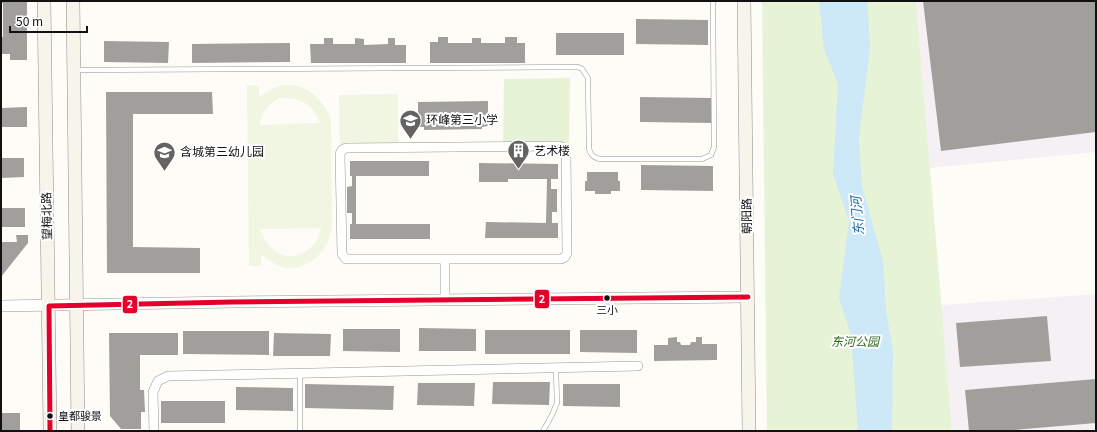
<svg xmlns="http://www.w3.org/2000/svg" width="1097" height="432" font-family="Georgia,'Noto Sans SC',serif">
<rect width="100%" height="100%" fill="#fdfcf7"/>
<path fill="#f5f0f3" d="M916,1H1096V152L930,168Z
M1096,294V431H952L941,305Z"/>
<path fill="#e7f3d7" d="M762,1H916L952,431H767Z
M570,78L569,144H503L504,79Z"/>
<path fill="#f0f6e1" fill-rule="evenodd" d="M247,85L259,86V97C267,92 275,86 285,85C307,83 323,100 331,119L332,226C329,253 304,276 277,265C271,262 266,258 261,254V266H249ZM279,98C301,98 312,102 320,123L259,125C262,112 268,105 279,98ZM321,228C318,249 292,266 274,250C267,244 263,237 260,229Z
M398,94V145L340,146L339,95Z"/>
<path fill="#cde8f7" d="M819,1H867L870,46L859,138L862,186L883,261L886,312L893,350L892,431H858L851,335L839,298L849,221L833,174L838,84L824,49Z"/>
<path fill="#a19f9c" d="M1,1H27V60H10V54H1V37H3V3H1Z
M923,1H1096V132L941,151Z
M636,19L708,20V45L636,44Z
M556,33H624V55H556Z
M438,37H448V43H472V38H481V43H505V37H517V43H525V63H430V42H438Z
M324,38H333V44H355V38L364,39V45L388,44V38H395V45H406V63H311L310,44H324Z
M104,41L169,42L168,63L104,62Z
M290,43V62L192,63V44Z
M106,92H212L213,114H133V247L200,248V273H107Z
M640,97L712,98V123L640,122Z
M488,101V126L482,127V129L424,130V127H418V102Z
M27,107V127H1V108Z
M1,158H24V177L1,178Z
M350,161H429V176H356V224H430V239H350V224H352V213H347V187L352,186V176H350Z
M479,163L558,164V179H551V189H557V212H552V223H558V238H485L486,222L546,223L547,179H508V182H479Z
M641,165L713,166V191L641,190Z
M587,172H618V181H620V191H611V194H595V191H585V181H587Z
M1,208H25V227H1Z
M16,235H28V243L1,277V242H17Z
M1047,316L1051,361L960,367L956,323Z
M419,328L476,329V351H419Z
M343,329H400V352L343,351Z
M485,330H570V354H485Z
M580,330H637V353L580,352Z
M183,331H269V355L183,354Z
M109,333H178V355H140V390H144L145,412H141V429H121L110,416Z
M274,333L331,334L330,356H273Z
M677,337V342H680L681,345H690L691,342H696V337H702V344H717V360L654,361V345H668V338Z
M1096,379V423L1002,431H969L965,390Z
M493,382H550L549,405L492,404Z
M418,383H475L474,406L417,405Z
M305,384L394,386L393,410L305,408Z
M563,384H620V407L563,406Z
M236,387L293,388V411L236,410Z
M161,401H225V423H161Z
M1,413H20V431H1Z"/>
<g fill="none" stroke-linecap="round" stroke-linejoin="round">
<defs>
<path id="service" d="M75,70L578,67L582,69L588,78L589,149C591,155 593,157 599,159H702L711,155L714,147L713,1
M300,431V373
M543,431L552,415L557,403L556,368"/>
<path id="minor" d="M559,146L564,148L566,153L567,253L565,257L561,259H346L342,254L340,154L342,150L346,148Z
M445,259V299
M154,431L153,392L158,381L168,376L638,366"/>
<path id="tertiary" d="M1,306L232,302L748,297"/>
<path id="secondary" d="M44,1L50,431
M73,1L78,431
M744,1L749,431"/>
</defs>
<use href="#service" stroke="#979795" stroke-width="5.5"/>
<use href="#minor" stroke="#979795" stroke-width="10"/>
<use href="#tertiary" stroke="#979795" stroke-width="12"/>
<use href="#secondary" stroke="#8e8d8b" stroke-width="14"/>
<use href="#service" stroke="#fffffe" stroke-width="4.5"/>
<use href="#minor" stroke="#fffffe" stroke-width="9"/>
<use href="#tertiary" stroke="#fffffe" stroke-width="11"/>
<use href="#secondary" stroke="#f6f4eb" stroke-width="13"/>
<defs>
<path id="bus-1" d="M50,431L49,306L232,302L748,297"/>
</defs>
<use href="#bus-1" stroke="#fff" stroke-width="8"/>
<use href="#bus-1" stroke="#e4002b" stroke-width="5"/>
</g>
<defs>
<symbol id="school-pin" viewBox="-11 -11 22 30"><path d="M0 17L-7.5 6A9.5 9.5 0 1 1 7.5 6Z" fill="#646362" stroke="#fff"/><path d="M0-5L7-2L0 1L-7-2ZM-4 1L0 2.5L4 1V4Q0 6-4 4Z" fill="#fff"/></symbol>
<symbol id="building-pin" viewBox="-11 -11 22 30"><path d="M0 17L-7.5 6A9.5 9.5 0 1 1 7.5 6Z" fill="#646362" stroke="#fff"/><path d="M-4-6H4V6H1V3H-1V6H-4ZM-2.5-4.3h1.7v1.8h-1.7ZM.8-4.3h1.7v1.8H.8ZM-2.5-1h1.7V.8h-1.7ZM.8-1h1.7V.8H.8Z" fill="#fff"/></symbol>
</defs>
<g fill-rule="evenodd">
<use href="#school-pin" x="398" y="108" width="25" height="34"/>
<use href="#building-pin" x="506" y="138" width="25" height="34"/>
<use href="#school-pin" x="152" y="140" width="25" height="34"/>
</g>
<g fill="#111" stroke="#fff" stroke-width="1.5">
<circle cx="607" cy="298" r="3.5"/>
<circle cx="50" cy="416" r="3.5"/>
</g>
<g text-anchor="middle" stroke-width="4" stroke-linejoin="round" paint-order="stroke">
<g font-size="11" fill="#111" stroke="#fff">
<text x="607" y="314">三小</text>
<text x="58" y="420" text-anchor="start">皇都骏景</text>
</g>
<g font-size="12" fill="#111" stroke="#fff" text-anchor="start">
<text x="426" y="124">环峰第三小学</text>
<text x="534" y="155">艺术楼</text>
<text x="180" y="156">含城第三幼儿园</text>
</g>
<g font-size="12" fill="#111" stroke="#fff">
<text transform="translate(47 216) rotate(-91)" y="4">望梅北路</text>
<text transform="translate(747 216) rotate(-91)" y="4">朝阳路</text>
</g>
<g font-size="12" font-style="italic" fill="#2f6b1f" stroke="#fff">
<text x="855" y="346">东河公园</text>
</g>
<g font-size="13" font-style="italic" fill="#1768a6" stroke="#fff">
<text transform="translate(857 216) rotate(-95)" y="5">东门河</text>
</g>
</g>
<g stroke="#fff" stroke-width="1.5">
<rect x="534" y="289" width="16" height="20" rx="4" fill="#e4002b"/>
<rect x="122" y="295" width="16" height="19" rx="4" fill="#e4002b"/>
</g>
<g font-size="11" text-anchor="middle" font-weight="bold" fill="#fff">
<text x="542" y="303">2</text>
<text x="130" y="308">2</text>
</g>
<rect width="1097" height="432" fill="none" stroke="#111111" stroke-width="4"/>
<path d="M10 26v6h77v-6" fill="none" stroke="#111111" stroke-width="2"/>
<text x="16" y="26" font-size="12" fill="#111111" stroke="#ffffff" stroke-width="3" paint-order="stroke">50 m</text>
</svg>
